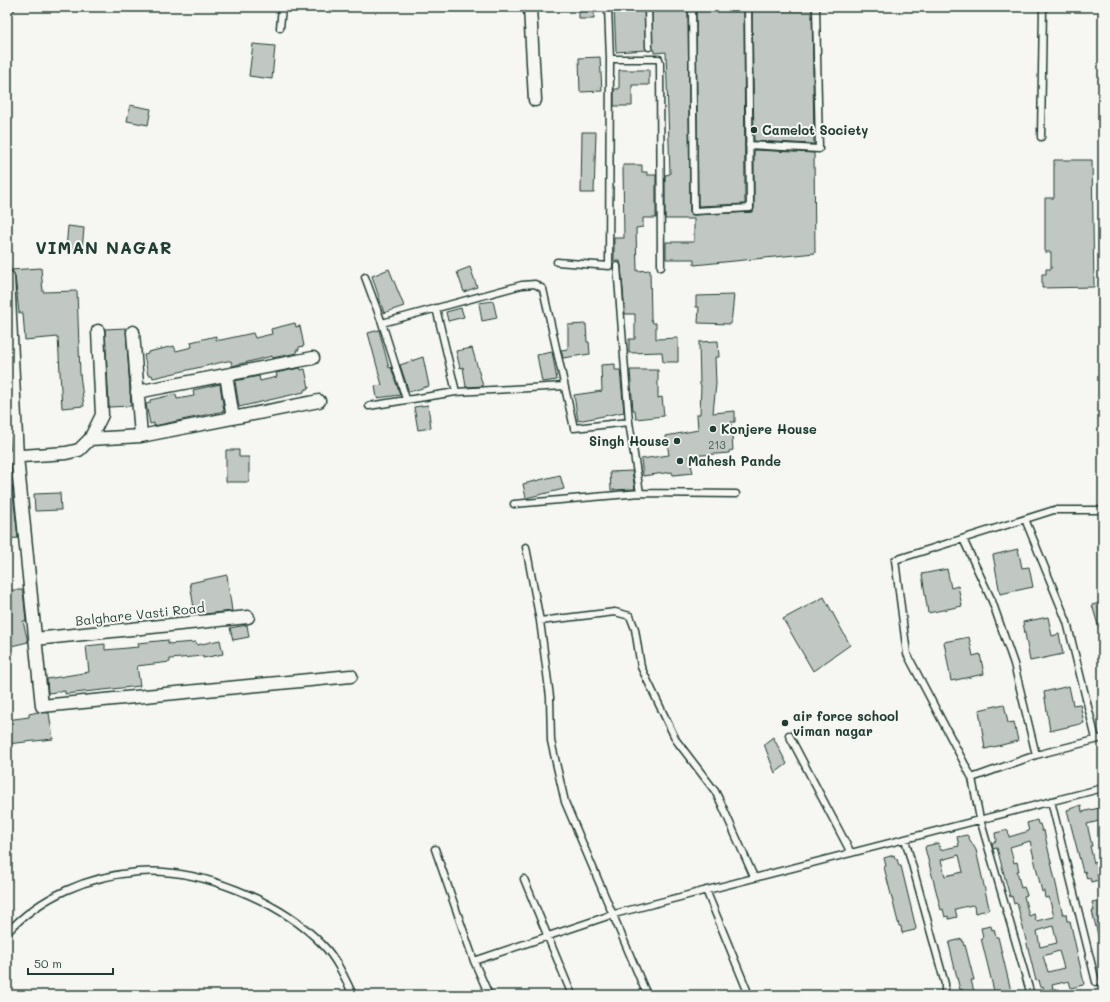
<svg xmlns="http://www.w3.org/2000/svg" width="1110" height="1002" font-family="Mali,sans-serif">
<rect width="100%" height="100%" fill="#f6f6f2"/>
<filter id="ink" filterUnits="userSpaceOnUse"><feTurbulence type="fractalNoise" baseFrequency=".025" numOctaves="2"/><feDisplacementMap in="SourceGraphic" scale="8" xChannelSelector="R" yChannelSelector="G"/><feConvolveMatrix kernelMatrix="1 2 1 2 8 2 1 2 1" color-interpolation-filters="sRGB"/></filter>
<g filter="url(#ink)">
<path fill="#c1c8c3" stroke="#1f3d34" fill-rule="evenodd" d="M579,7H594V19H579Z
M614,7H644L646,50L616,52Z
M652,7H688L690,214L694,215L753,212L754,208V150L814,153L815,253L694,265V259H666V242H694V219H665V175L670,174L666,52L654,53V50H652Z
M696,7H744L745,204L698,206Z
M752,7H812L814,144L754,141Z
M253,44L275,46L272,79L249,76Z
M600,57L602,91L580,92L579,58Z
M619,70H649V85H632V106H614V89H619Z
M130,105L151,109L148,125L127,121Z
M582,132H596L594,193H581Z
M1054,160H1092L1094,287L1042,288V274H1046V269H1051V252H1045V198H1054Z
M623,165H642V172H647V175H656V218H643V227L636,228L637,271L650,270L651,319L653,323H656V339L678,338V362H663L662,352L629,353V339H635V314H625L621,266L620,261H614V238H624Z
M68,226L84,228L82,250L66,249Z
M470,267L477,287L464,292L457,272Z
M41,268L43,292L77,291L80,374L84,406L62,408L58,337L25,340L23,313H19L15,276L10,270Z
M389,269L404,306L384,313L372,276Z
M734,295L731,324L698,323L699,307H696V296Z
M493,301L497,318L482,321L479,303Z
M461,308L464,317L448,321L446,312Z
M295,323L296,327L300,326L304,346L299,347V350H296L297,353L272,358V356L232,366L231,361H227L153,378L152,375H148L144,355L148,354V352L174,346L176,351L192,347L191,342L216,336V340H221L253,333L255,338L272,334L271,329Z
M586,324L587,342H589L590,354L563,358L561,350L568,349V325Z
M126,328L131,406L109,407L105,329Z
M379,330L389,368L391,367L400,395L377,398L375,386L382,385L368,333Z
M718,341L719,357H715L716,384L713,413L735,411V422H731L733,450L729,451V453L689,456L693,473L673,475L672,472L643,476L641,459L669,455L666,436L698,430L697,414H700L701,385H700L699,342Z
M472,348L483,386L466,387L463,367L460,368L456,351Z
M552,352L557,380L542,382L537,355Z
M423,357L429,386L409,392L400,365Z
M615,364V370H620L624,412L578,421L574,395L602,391L601,365Z
M300,368L301,370L305,369L309,388L304,390V392L239,407L235,381L259,376L260,381L277,377L276,373Z
M630,370H658V398L662,397L664,416L636,419L635,410H633Z
M220,384L224,411L154,426V423L150,424L146,404L150,403V400L176,394L177,399L194,396L193,390Z
M428,405L431,428L418,430L414,407Z
M226,450H239V457H249V482H226Z
M632,471L635,489L611,490L610,472Z
M560,475L564,489L526,498L523,484Z
M7,485H12L18,538L7,539Z
M60,493L61,510L35,511L34,494Z
M1018,549L1022,568L1029,567L1033,587L1000,594L993,555Z
M947,569L951,588L958,586L962,606L928,613L922,574Z
M227,575L232,611L195,615L190,583Z
M7,590H23L26,621H23L28,642L7,647Z
M824,597L850,645L813,671L783,619Z
M1103,602V635H1101L1092,605Z
M1048,617L1052,636L1059,634L1063,654L1030,661L1023,622Z
M247,625L249,637L233,640L230,628Z
M969,637L973,656L980,654L984,674L951,681L944,642Z
M168,640V644L196,642L197,645L220,640L223,654L203,658V656L170,659V662L137,666L140,686L65,694V691L48,693L47,679L89,672L86,646L105,644V650L139,647L138,643Z
M1069,686L1073,705L1080,704L1084,723L1050,731L1044,692Z
M1004,704L1008,723L1014,722L1018,741L985,749L979,710Z
M38,712L49,713L53,739L7,744V720L29,717V714Z
M773,737L787,764L775,773L764,744Z
M1081,805L1082,812L1103,807V820L1087,824L1092,846H1090L1094,863L1098,862L1100,870L1097,871L1099,880L1091,882L1090,878L1087,879L1085,871L1083,872L1067,810Z
M1037,820L1038,824H1040L1042,831H1044L1062,911L1063,914H1066L1067,921H1070L1084,983L1083,985L1071,988L1069,981L1052,985L1053,989L1044,991L1043,987L1041,988L1039,980L1036,981L1017,903L1014,904L1012,896L1010,897L997,848L993,849L992,843L996,841L995,833L1008,830L1009,837L1029,831L1027,823ZM1030,841L1042,892L1044,891L1045,898L1049,897L1054,917L1036,921L1034,914L1029,916L1024,896L1027,895L1024,887L1021,888L1017,871H1019L1017,862L1014,863L1010,847ZM1053,926L1057,943L1040,947L1037,931ZM1059,951L1064,968L1048,972L1043,956Z
M967,835L976,850L989,908L988,910L975,913L974,906L972,905L955,909L957,917L949,919L948,916L945,917L943,909L941,910L925,848L926,846L939,843L940,850L959,846L957,837ZM959,855L963,872L945,876L941,860Z
M894,855L895,859H897L899,866H901L916,928L915,930L902,933L901,926H899L884,867L886,866L884,858Z
M1102,900L1103,938L1099,939L1092,911H1094L1092,902Z
M991,926L992,930L994,929L996,937H998L1012,995H995L981,938L983,937L981,928Z
M962,939L964,946L965,945L974,980H971L975,995H964L962,989L960,990L949,944L950,942Z"/>
<g fill="none" stroke-linecap="round" stroke-linejoin="round">
<defs>
<path id="lane" d="M648,7L649,47
M692,7L694,211L750,208L748,7
M7,8L12,7
M280,28L282,7
M610,59H659L660,63L661,267
M1041,137L1043,7
M749,145L819,149L816,7
M557,262L609,266L610,59L608,7
M617,266L629,422L640,493
M365,277L382,323L406,399
M436,308L456,392
M382,323L522,285L535,284L543,289L574,428L629,422
M369,406L456,392L564,386
M514,504L640,493L736,494
M1025,519L1067,622L1096,739
M963,539L992,601L1014,664L1036,755
M526,547L540,621L550,697L551,741L565,802L647,995
M540,621L615,612L630,616L635,629L641,667L676,740L715,791L721,803L754,877
M789,735L851,853
M972,778L1036,755L1103,738
M1051,801L1096,982
M905,839L945,984V995
M435,849L474,961L489,995
M524,879L572,995
M706,890L749,995
M7,933C40,896 89,876 138,872C199,867 280,901 322,944C336,958 345,978 353,995
M474,961L614,914L1103,788
M1031,995L980,819L972,778L907,654L895,560L1054,510H1103"/>
<path id="street" d="M530,7L535,100
M8,277L17,457L42,706L351,676
M226,375L233,418
M137,392L313,358
M141,436L319,401
M90,439L141,436L133,332
M7,457L66,453L79,450L90,439L102,415L98,331
M35,639L248,617"/>
</defs>
<use href="#lane" stroke="#1f3d34" stroke-width="9"/>
<use href="#street" stroke="#1f3d34" stroke-width="15"/>
<use href="#lane" stroke="#f6f6f2" stroke-width="6"/>
<use href="#street" stroke="#f6f6f2" stroke-width="12"/>
</g>
</g>
<g fill="#1f3d34" stroke="#f6f6f2" stroke-width="1.5">
<circle cx="754" cy="130" r="4"/>
<circle cx="713" cy="429" r="4"/>
<circle cx="677" cy="441" r="4"/>
<circle cx="680" cy="461" r="4"/>
<circle cx="785" cy="723" r="4"/>
</g>
<g text-anchor="middle" stroke-width="4" stroke-linejoin="round" paint-order="stroke">
<g font-size="11" fill="#486058">
<text x="717" y="449">213</text>
</g>
<g font-size="13" font-weight="bold" fill="#1f3d34" stroke="#f6f6f2" text-anchor="start">
<text x="762" y="135">Camelot Society</text>
<text x="721" y="434">Konjere House</text>
<text x="669" y="446" text-anchor="end">Singh House</text>
<text x="688" y="466">Mahesh Pande</text>
<text x="793" y="721">air force school<tspan x="793" dy="15">viman nagar</tspan></text>
</g>
<g font-size="13" fill="#1f3d34" stroke="#f6f6f2">
<text transform="translate(140 614) rotate(-6)" y="5">Balghare Vasti Road</text>
</g>
<g font-size="17" font-weight="bold" letter-spacing="1" fill="#1f3d34" stroke="#f6f6f2">
<text x="104" y="254">VIMAN NAGAR</text>
</g>
</g>
<rect width="1110" height="1002" fill="none" stroke="#f6f6f2" stroke-width="24"/>
<rect x="12" y="12" width="1086" height="978" fill="none" stroke="#1f3d34" stroke-width="1.5" filter="url(#ink)"/>
<path d="M28 968v6h85v-6" fill="none" stroke="#1f3d34" stroke-width="2"/>
<text x="34" y="968" font-size="12" fill="#1f3d34" stroke="#f6f6f2" stroke-width="3" paint-order="stroke">50 m</text>
</svg>
